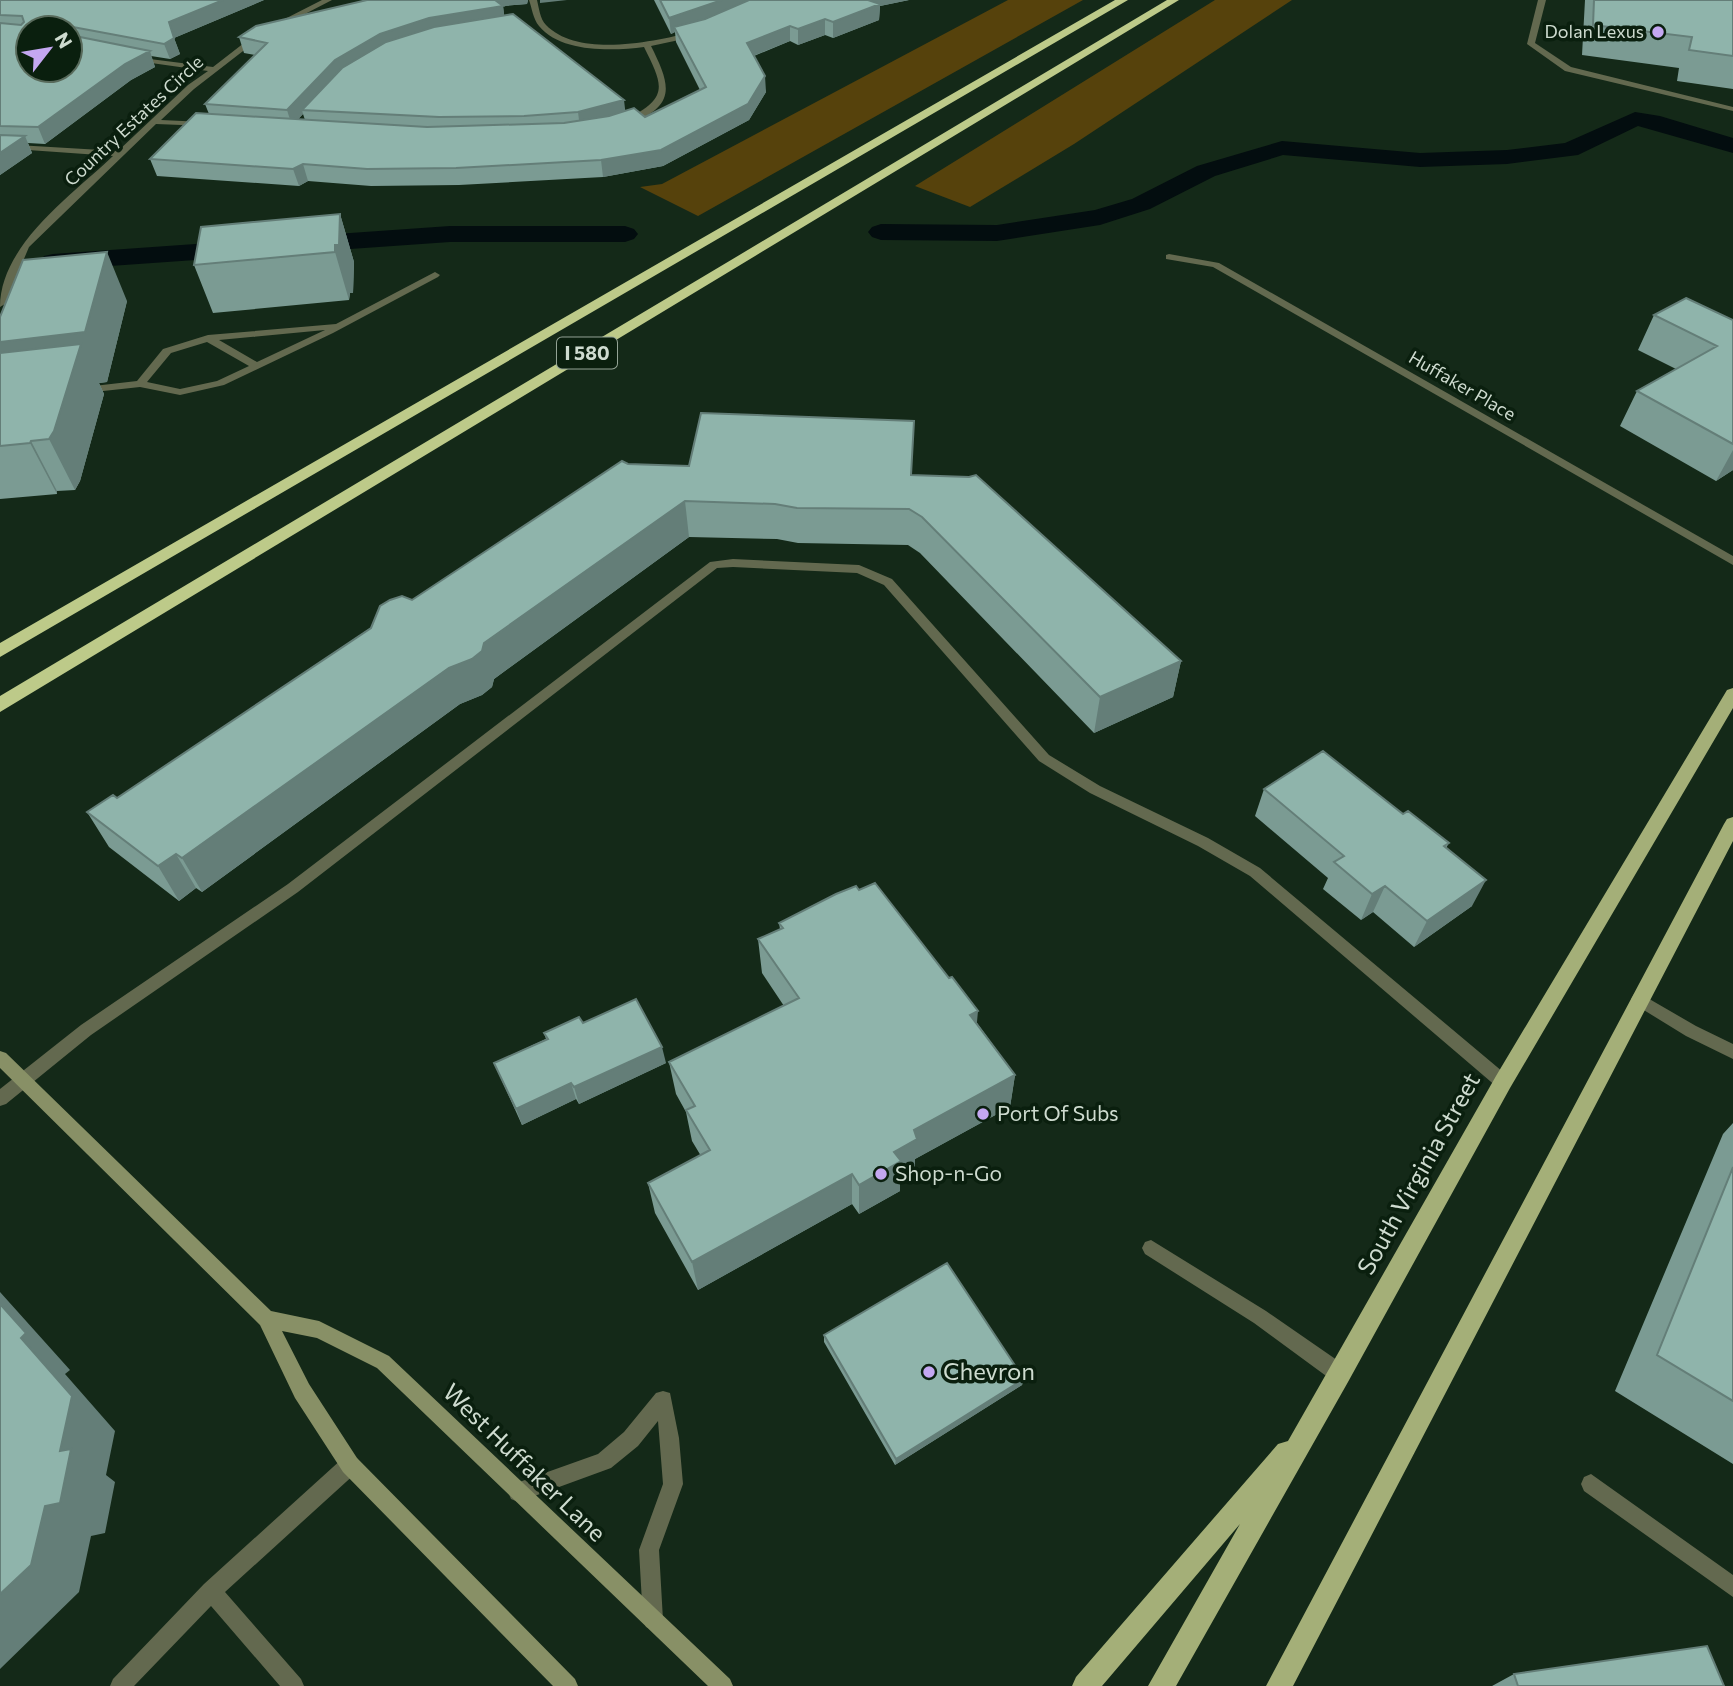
<svg xmlns="http://www.w3.org/2000/svg" width="1733" height="1686" font-family="Commissioner,sans-serif">
<rect width="100%" height="100%" fill="#142918"/>
<path fill="#56420c" d="M1008,0H1083L698,216L640,187L662,184Z
M1215,0H1292L1074,144L970,207L915,186Z"/>
<g fill="none" stroke-linecap="round" stroke-linejoin="round">
<path fill="#030d0f" fill-rule="evenodd" d="M1635,112L1660,116L1733,138V153L1638,126L1578,155L1507,164L1420,167L1283,155L1215,176L1150,209L1100,225L997,241L881,240L872,237L868,232L872,227L881,224L997,225L1095,210L1132,199L1197,166L1282,141L1420,153L1507,150L1565,143Z
M450,226H625L634,229L638,234L634,239L625,242H450L53,270L44,268L40,262L44,256L53,254Z"/>
<path fill="#63694f" fill-rule="evenodd" d="M1538,0H1546L1535,43L1571,67L1733,107V111L1565,71L1527,44Z
M435,272L440,275L438,277L333,333L224,385L180,395L140,387L85,393L80,390L85,387L137,381L163,349L208,335L336,324ZM325,330L257,362L219,340ZM207,342L249,366L217,381L180,389L147,382L171,353Z
M733,559L859,565L892,579L1049,755L1100,786L1208,838L1260,868L1509,1077L1511,1082L1509,1087L1503,1089L1497,1087L1250,876L1198,846L1090,793L1039,761L884,585L857,573L733,567L717,568L298,892L91,1035L6,1104L0,1106V1089L81,1025L288,884L710,562Z
M1151,1240L1266,1311L1347,1367L1349,1374L1347,1381L1340,1383L1333,1381L1254,1323L1145,1254L1142,1248L1145,1242Z
M663,1391L670,1393L679,1438L683,1484L659,1550L663,1620L660,1627L653,1630L646,1627L643,1620L639,1550L663,1484L658,1421L638,1446L611,1468L518,1502L511,1499L508,1492L511,1485L598,1454L624,1432L656,1393Z
M350,1455L357,1458L360,1465L357,1472L225,1592L301,1679L304,1686H280L211,1606L134,1686H110L113,1679L204,1584L343,1458Z
M1591,1474L1733,1575V1597L1584,1491L1581,1484L1584,1477Z"/>
<path fill="#63694f" fill-rule="evenodd" d="M322,0H332L276,29L269,27Z
M529,0H537C539,8 540,19 546,25C578,58 653,42 692,32L696,34L679,40L651,46C671,86 677,106 628,124H625V120C669,98 664,87 644,47C613,51 561,53 539,26C533,19 532,8 529,0Z
M253,36L260,38L194,89L161,120L204,122H207V126L156,124L29,247L5,304L0,307C0,245 72,195 113,156L0,148V144L118,151L188,85L208,71L137,61L133,59L134,57L213,67Z
M1169,254L1219,263L1733,556V565L1213,267L1166,259V255Z
M1639,993L1696,1026L1733,1044V1059L1686,1036L1634,1004L1631,999L1634,994Z"/>
<path fill="#889066" fill-rule="evenodd" d="M0,1051L6,1053L271,1311L319,1321L389,1356L730,1679L733,1686H708L377,1368L317,1338L282,1331L309,1384L357,1458L575,1679L578,1686H553L343,1472L295,1398L260,1325L0,1068Z"/>
<path fill="#a4af78" fill-rule="evenodd" d="M1733,688V708L1510,1088L1348,1382L1176,1686H1148L1240,1524L1102,1686H1072L1076,1677L1278,1444L1288,1441L1496,1076L1727,690Z
M1733,817V841L1293,1686H1266L1724,824L1727,819Z"/>
<path fill="#bdca89" fill-rule="evenodd" d="M1115,0H1128L0,657V643Z
M1167,0H1179L0,712V696Z"/>
</g>
<path fill="#7b9b93" fill-rule="evenodd" d="M0,0H264L174,38L180,54L170,59L151,56L155,67L131,80L45,144L28,143L32,153L0,175ZM28,28H70V70Z
M383,0H528L527,4L503,6L504,15L625,111L645,117L700,90L676,42L675,32L671,34L654,0H909L880,6L879,20L833,38L825,35L798,45L790,41L754,56L766,92L749,120L663,166L603,177L459,185L371,186L308,181L299,186L157,176L150,159L209,114L205,104L255,55L244,53L239,37ZM303,114L305,120L298,119Z
M1585,0H1733V89L1677,81L1679,68L1582,55Z
M340,214L354,262L353,293H350L349,300L213,313L194,265Z
M127,301L107,382L99,383L104,394L80,481L75,490L57,491V494L0,499V317Z
M1654,315L1733,320V470L1716,481L1620,426L1637,391L1676,369L1638,350Z
M628,464L912,476L1181,661L1173,697L1094,733L920,553L908,545L798,543L777,539L689,537L494,679L492,687L482,695L460,704L202,892L196,888L179,901L109,847L87,812L117,798L412,600Z
M1264,789L1403,814L1449,843L1446,848L1472,906L1414,947L1373,912L1361,920L1323,889L1328,878L1255,816Z
M779,923L977,1023L1015,1075L1010,1107L915,1159V1170L900,1178V1191L859,1214L852,1204L698,1290L655,1213L648,1183L701,1156L692,1141L686,1112L676,1094L669,1062L784,1006L762,973L758,939L780,929Z
M583,1023L666,1063L579,1104L576,1099L522,1125L494,1063L546,1039L544,1033Z
M1733,1123V1464L1615,1391L1723,1134Z
M824,1335L1024,1379L1022,1385L895,1465L824,1342Z
M1514,1674L1724,1686H1492Z"/>
<path fill="#647e78" d="M223,0H264L174,38L180,54L170,59L164,44L169,22Z
M487,0H528L527,4L503,6L505,21L302,110L303,114L292,126L287,110L335,60L380,34Z
M540,0H567L540,3Z
M722,0H767L677,32L674,27L675,32L671,34L669,18Z
M856,0H909L880,6L879,20L833,38V22Z
M825,19V35L798,45V29Z
M790,26V41L748,58L747,43Z
M150,51L155,67L131,80L45,144L38,127L125,64Z
M765,76L766,92L749,120L663,166L603,177L601,160Z
M624,100L626,117L580,128L578,112Z
M25,136L32,153L0,175V153Z
M303,164L308,181L299,186L293,169Z
M340,214L354,262L353,293H350L349,300L335,252Z
M107,252L127,301L107,382L99,383L104,394L80,481L75,490L49,439L0,363V342Z
M31,441L57,491V494L30,443Z
M1733,450V470L1716,481Z
M685,501L689,537L494,679L492,687L482,695L460,704L202,892L182,858Z
M1181,661L1173,697L1094,733L1100,697Z
M176,854L196,888L179,901L158,866Z
M1486,880L1472,906L1414,947L1427,921Z
M1385,886L1373,912L1361,920L1372,894Z
M978,1011L975,1043L970,1015Z
M662,1047L666,1063L579,1104L574,1087Z
M1015,1075L1010,1107L915,1159V1170L900,1178V1191L859,1214V1185L914,1130Z
M571,1083L576,1099L522,1125L516,1109Z
M852,1174V1204L698,1290L692,1262Z
M0,1292L70,1370L65,1374L115,1431L106,1475L115,1482L105,1533L91,1536L79,1592L0,1669V1594L45,1506L60,1451L21,1338L0,1304Z
M1024,1379L1022,1385L895,1465L896,1459Z"/>
<path fill="#8fb4ab" stroke="#647e78" stroke-width="2" d="M0,0H223L169,22L174,38L164,44L62,25V28H28V70H70V35L150,51L125,64L38,127L0,126V23L21,25L24,22L22,16L0,15Z
M367,0H495L503,6L429,18L380,34L335,60L287,110L205,104L267,43L239,37L256,26Z
M660,0H722L669,18Z
M749,0H868L880,4L833,22L825,19L798,29L790,26L747,43L765,76L748,104L661,150L601,160L456,168L367,169L303,164L293,169L150,159L196,113L427,127L564,123L609,116L634,108L645,117L706,87L674,27L705,19Z
M1594,0H1733V56L1689,50L1692,37L1593,25Z
M513,14L624,100L578,112L524,116L439,117L302,110L342,68L386,42L434,27Z
M0,135L25,136L0,153Z
M340,214L339,245H335V252L194,265L201,227Z
M107,252L85,332L0,342V317L23,260Z
M1686,298L1733,320V444L1637,391L1717,346L1654,315Z
M81,344L54,431L49,439L31,441L30,443L0,446V353Z
M701,413L914,421L911,475L969,477L976,475L1181,661L1100,697L922,517L909,509L797,508L775,504L685,501L484,643L482,651L472,659L449,668L182,858L176,854L158,866L87,812L113,795L117,798L371,628L380,606L390,600L402,596L412,600L622,461L628,464L689,466Z
M1323,751L1403,814L1408,811L1449,843L1444,846L1486,880L1427,921L1385,886L1372,894L1334,862L1344,856L1264,789Z
M875,883L949,978L952,977L978,1011L970,1015L1015,1075L914,1130L917,1139L894,1152L901,1161L859,1185L852,1174L692,1262L648,1183L710,1150L686,1110L695,1106L669,1062L799,998L758,939L783,928L779,923L836,894L856,886L859,890Z
M636,999L662,1047L574,1087L571,1083L516,1109L494,1063L548,1039L544,1033L579,1017L583,1023Z
M1733,1167V1401L1657,1355Z
M947,1263L1024,1379L896,1459L824,1335Z
M0,1304L26,1333L21,1338L72,1396L60,1451L71,1449L60,1503L45,1506L31,1565L0,1594Z
M1707,1646L1724,1686H1518L1514,1674Z"/>
<g fill="#c4a7f1" stroke="#0a1f0e" stroke-width="2.5">
<circle cx="1658" cy="32" r="7"/>
<circle cx="983" cy="1114" r="7"/>
<circle cx="881" cy="1174" r="7"/>
<circle cx="929" cy="1372" r="7"/>
</g>
<g text-anchor="middle" stroke-width="7" stroke-linejoin="round" paint-order="stroke">
<g font-size="18" fill="#cedbcf" stroke="#0a1f0e" text-anchor="end">
<text x="1644" y="38">Dolan Lexus</text>
</g>
<g font-size="18" fill="#cedbcf" stroke="#0a1f0e">
<text transform="translate(134 121) rotate(-43)" y="6">Country Estates Circle</text>
<text transform="translate(1462 386) rotate(30)" y="6">Huffaker Place</text>
</g>
<rect fill="#0a1f0e" stroke="#93a395" stroke-width="2" x="557" y="337.5" width="60" height="31" rx="5"/>
<g font-size="19" font-weight="bold" fill="#cedbcf">
<text x="587" y="360">I 580</text>
</g>
<g font-size="21" fill="#cedbcf" stroke="#0a1f0e" text-anchor="start">
<text x="997" y="1121">Port Of Subs</text>
<text x="895" y="1181">Shop-n-Go</text>
</g>
<g font-size="24" fill="#cedbcf" stroke="#0a1f0e">
<text transform="translate(1419 1174) rotate(-61)" y="8">South Virginia Street</text>
<text transform="translate(524 1463) rotate(44)" y="8">West Huffaker Lane</text>
</g>
<g font-size="24" fill="#cedbcf" stroke="#0a1f0e" text-anchor="start">
<text x="943" y="1380">Chevron</text>
</g>
</g>
<g transform="translate(49 49) rotate(59)"><circle r="33" fill="#0a1f0e" stroke="#586a5b" stroke-width="2"/>
<path d="M0-5L12 26L0 18L-12 26Z" fill="#c4a7f1"/>
<text y="-10" font-size="19" font-weight="bold" text-anchor="middle" fill="#cedbcf">N</text>
</g>
</svg>
